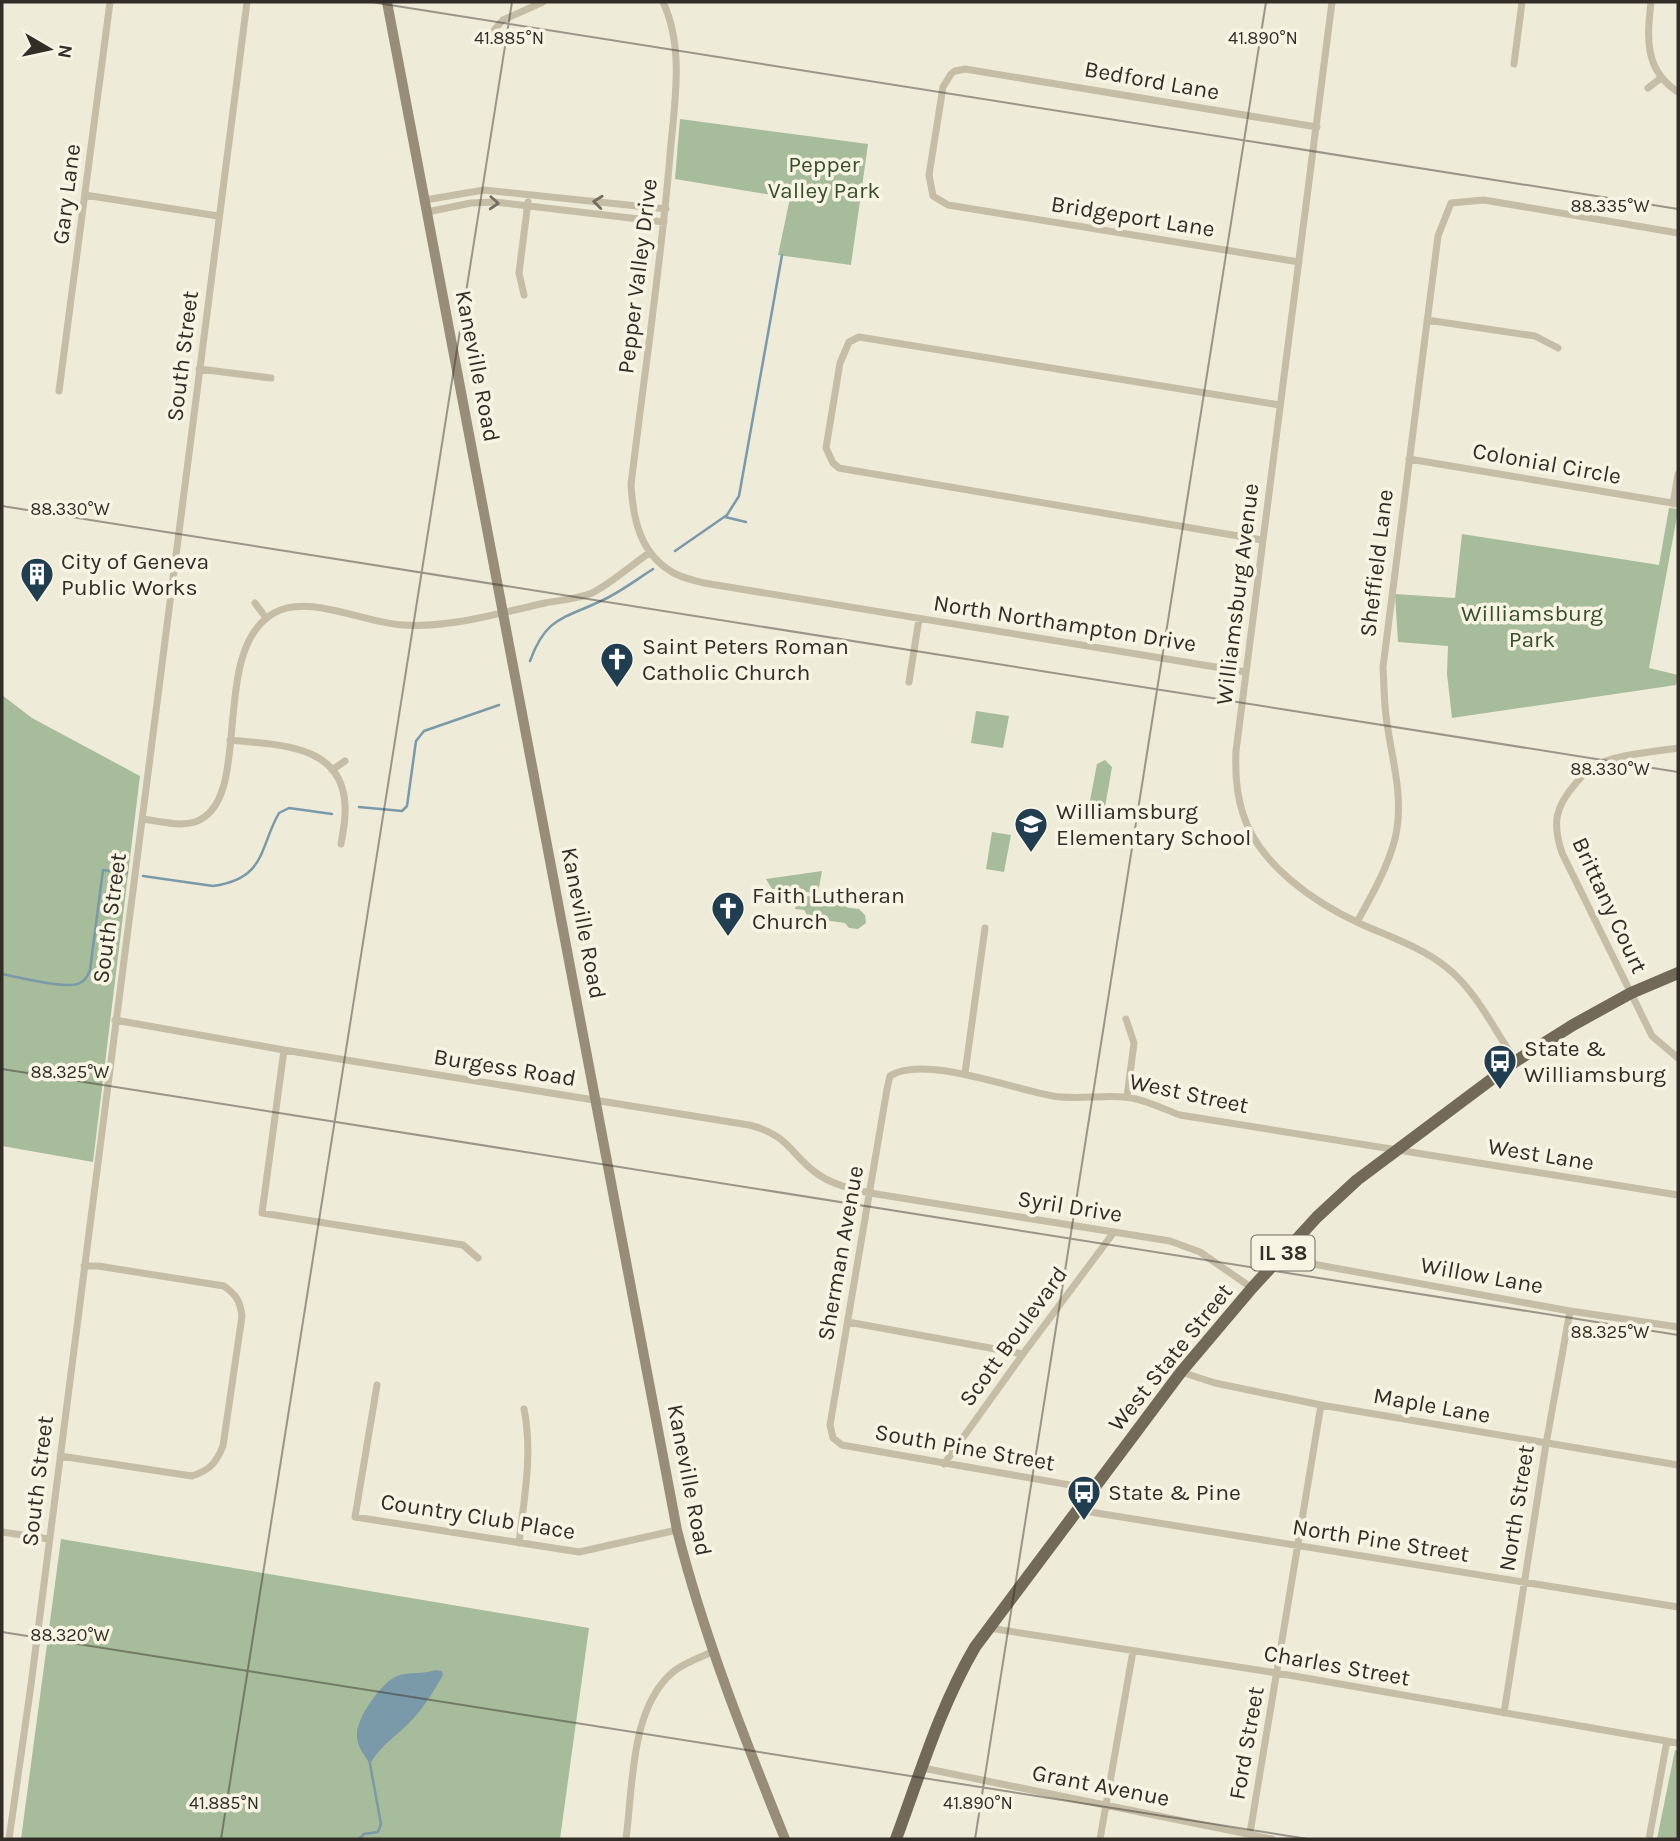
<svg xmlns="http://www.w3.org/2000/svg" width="1680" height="1841" font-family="Karla,sans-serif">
<rect width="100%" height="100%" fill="#eeebd9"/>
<path fill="#a7bc9a" d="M680,119L868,144L851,265L778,255L790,198L675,179Z
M1669,508L1678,509V511L1649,668L1678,675L1676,685L1452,718L1447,674L1448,646L1398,642L1395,594L1455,598L1462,534L1659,565Z
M2,695L32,718L140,776L93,1162L2,1146Z
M976,711L1009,716L1003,748L971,743Z
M1105,760L1112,767L1104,813L1102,819L1093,820L1090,817L1088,811L1097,764Z
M992,832L1011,835L1004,872L986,869Z
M822,871L818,893L772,889L766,879Z
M797,895L826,898L849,908L859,909L865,915L866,923L858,929L849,928L845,923L809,918L804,910L795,909Z
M61,1539L589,1628L560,1839H21Z
M1675,1750L1678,1751V1839H1657Z"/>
<path fill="#7a99a9" d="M435,1670L442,1671L443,1675C433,1692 422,1711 408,1724C394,1738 380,1746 370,1764C364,1755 356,1745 357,1734C357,1717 382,1682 397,1676C410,1671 423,1675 435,1670Z"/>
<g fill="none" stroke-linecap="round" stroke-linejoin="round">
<path stroke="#7a99a9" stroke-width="2.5" d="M725,517L746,522
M675,551L727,515L739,496L782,255
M530,661C546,617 563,619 601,601C619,593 636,580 653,569
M359,807L402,811L407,806L416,741L424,731L499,705
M143,876L213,886C266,879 259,848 279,813L289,808L332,814
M2,974C19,977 66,990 80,983C86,980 88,976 90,970L103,870L127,873
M359,1839L364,1834L378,1832L381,1824L370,1764"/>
<path stroke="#c5bda6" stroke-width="7" d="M663,2C685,49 674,105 670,155C661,265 644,375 631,485C633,519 640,553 672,572C681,578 694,580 704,583L1246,672
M1332,2L1236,751C1235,773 1236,793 1243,814C1259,865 1315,903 1361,924C1390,937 1421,947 1446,967C1476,990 1494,1030 1516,1061
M1651,2C1647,38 1644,70 1678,92
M487,38L503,20L543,2
M1514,64L1522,2
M1648,88L1661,78
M85,195L218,216
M425,200L484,190L666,209
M427,212L471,203L495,202L664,222
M1299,262L948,205L933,196L929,175L943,87L951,74L955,71L965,69L1317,127
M524,295L519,273L528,202
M1427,320L1535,336L1558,348
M199,369L271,378
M59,391L110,2
M1409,459L1678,504
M1673,504L1678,474
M1262,540L856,471L839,468L833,463L826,448L840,363L849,342L859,337L1280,405
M255,603L266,618
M909,682L919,619
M230,740C276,745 343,743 345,806C346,819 343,832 341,844
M1678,748C1651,752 1617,754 1592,767C1586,771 1581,777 1576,783C1555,807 1552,823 1562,853L1652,1036L1678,1058
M332,770L345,761
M142,819C159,821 178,827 195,822C256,801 207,651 274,613C309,593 363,623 403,625C450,628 500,613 545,603C560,600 578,599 592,593C609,585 633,564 649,553
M1357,922C1372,895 1387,869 1395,839C1405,796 1391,758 1386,716C1384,700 1384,683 1383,667L1438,236L1451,203L1484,200L1678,233
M1126,1019L1134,1043L1127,1097
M115,1020L284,1050L749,1125C790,1135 790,1155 819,1175C834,1185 852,1189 870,1193L1170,1241L1200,1252L1252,1288
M284,1050L262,1213L463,1245L478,1258
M965,1073L985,928
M1280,1258L1570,1311L1678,1327
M848,1322L1023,1354
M1181,1372L1215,1383L1321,1405L1678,1465
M377,1385L355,1517L579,1552L677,1530
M60,1456L192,1476C210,1470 216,1463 223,1446L242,1316C240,1300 236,1295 224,1286L98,1266H84
M944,1464L1023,1354L1114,1232
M1093,1489L842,1445L833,1438L830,1425L887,1089L890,1076C923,1054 1015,1090 1053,1096C1076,1100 1100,1095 1123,1097C1142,1098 1163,1109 1180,1115L1678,1195
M1078,1510L1678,1607
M2,1532L49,1539
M519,1543C524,1499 533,1453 524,1409
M989,1628L1277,1673L1678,1743
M1504,1713L1546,1444L1570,1311
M923,1768L1272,1839
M9,1839L31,1685L247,2
M626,1839C633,1787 630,1708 673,1672C684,1663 699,1658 712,1652
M1100,1839L1133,1651
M1249,1839L1321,1405
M1649,1839L1667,1741"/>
<path stroke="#988d78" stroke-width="10" d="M387,2L677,1530C704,1637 744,1737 785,1839"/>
<path stroke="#736958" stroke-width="12" d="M896,1839C920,1774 940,1707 975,1647L1181,1372L1252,1288L1317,1217L1357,1180L1516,1061L1573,1025L1631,993L1678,973"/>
</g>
<defs><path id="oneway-chevron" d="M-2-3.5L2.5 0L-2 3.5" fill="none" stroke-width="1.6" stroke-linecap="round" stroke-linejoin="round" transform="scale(1.75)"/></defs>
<g stroke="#746e60">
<use href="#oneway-chevron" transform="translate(598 202) rotate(-174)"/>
<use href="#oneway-chevron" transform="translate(494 203) rotate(3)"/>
</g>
<path fill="none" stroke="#322d26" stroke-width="2" stroke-opacity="0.45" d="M371,2L1678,209M2,506L1678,772M2,1069L1678,1335M2,1632L1308,1839M221,1839L512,2M975,1839L1266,2"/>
<defs>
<symbol id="building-pin" viewBox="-11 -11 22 30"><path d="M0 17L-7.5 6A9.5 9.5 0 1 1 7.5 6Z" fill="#203e4f" stroke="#f7f4e4"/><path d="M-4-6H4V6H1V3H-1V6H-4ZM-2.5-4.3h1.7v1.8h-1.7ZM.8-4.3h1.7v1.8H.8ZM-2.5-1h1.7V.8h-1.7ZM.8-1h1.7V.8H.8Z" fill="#fff"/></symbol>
<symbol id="church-pin" viewBox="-11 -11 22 30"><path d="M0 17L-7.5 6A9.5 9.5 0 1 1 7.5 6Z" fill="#203e4f" stroke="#f7f4e4"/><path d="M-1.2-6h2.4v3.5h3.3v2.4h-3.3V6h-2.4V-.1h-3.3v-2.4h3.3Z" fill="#fff"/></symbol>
<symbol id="school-pin" viewBox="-11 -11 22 30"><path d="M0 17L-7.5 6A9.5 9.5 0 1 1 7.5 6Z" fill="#203e4f" stroke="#f7f4e4"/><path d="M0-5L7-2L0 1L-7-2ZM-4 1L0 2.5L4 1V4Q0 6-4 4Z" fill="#fff"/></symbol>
<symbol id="bus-pin" viewBox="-11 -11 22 30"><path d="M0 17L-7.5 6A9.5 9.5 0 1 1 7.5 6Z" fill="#203e4f" stroke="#f7f4e4"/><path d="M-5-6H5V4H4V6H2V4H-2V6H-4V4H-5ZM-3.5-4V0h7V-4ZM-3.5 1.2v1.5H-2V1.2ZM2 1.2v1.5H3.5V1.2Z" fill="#fff"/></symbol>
</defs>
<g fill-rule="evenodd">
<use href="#building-pin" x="18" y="555" width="38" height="52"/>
<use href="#church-pin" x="598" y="640" width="38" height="52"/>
<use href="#school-pin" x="1012" y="805" width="38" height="52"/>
<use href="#church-pin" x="709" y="889" width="38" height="52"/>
<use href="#bus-pin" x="1481" y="1042" width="38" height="52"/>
<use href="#bus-pin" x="1065" y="1473" width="38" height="52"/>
</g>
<g text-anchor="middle" stroke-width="7" stroke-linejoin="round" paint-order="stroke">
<rect fill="#f7f4e4" stroke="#6d695f" stroke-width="2" x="1251.5" y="1235.5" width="63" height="35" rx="5"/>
<g font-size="21" font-weight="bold" fill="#322d26">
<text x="1283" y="1260">IL 38</text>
</g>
<g font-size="23" fill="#322d26" stroke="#f7f4e4">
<text transform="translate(1152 80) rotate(10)" y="8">Bedford Lane</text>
<text transform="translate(66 194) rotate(-83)" y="8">Gary Lane</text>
<text transform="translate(1133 216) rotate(9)" y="8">Bridgeport Lane</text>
<text transform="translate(637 276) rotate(-83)" y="8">Pepper Valley Drive</text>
<text transform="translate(182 356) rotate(-83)" y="8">South Street</text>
<text transform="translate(478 366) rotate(79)" y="8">Kaneville Road</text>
<text transform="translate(1547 463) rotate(10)" y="8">Colonial Circle</text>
<text transform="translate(1376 563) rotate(-83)" y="8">Sheffield Lane</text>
<text transform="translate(1237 594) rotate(-83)" y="8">Williamsburg Avenue</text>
<text transform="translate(1065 623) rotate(9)" y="8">North Northampton Drive</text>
<text transform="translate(1610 905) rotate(65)" y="8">Brittany Court</text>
<text transform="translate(109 918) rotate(-82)" y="8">South Street</text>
<text transform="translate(584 923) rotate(79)" y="8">Kaneville Road</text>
<text transform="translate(505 1067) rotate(9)" y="8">Burgess Road</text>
<text transform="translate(1189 1093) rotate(12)" y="8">West Street</text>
<text transform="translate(1541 1154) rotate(9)" y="8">West Lane</text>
<text transform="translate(1070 1206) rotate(9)" y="8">Syril Drive</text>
<text transform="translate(840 1253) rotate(-80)" y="8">Sherman Avenue</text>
<text transform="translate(1482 1275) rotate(10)" y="8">Willow Lane</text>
<text transform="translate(1013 1336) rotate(-54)" y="8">Scott Boulevard</text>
<text transform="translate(1170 1357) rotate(-51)" y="8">West State Street</text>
<text transform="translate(1432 1405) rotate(10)" y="8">Maple Lane</text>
<text transform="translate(965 1447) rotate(10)" y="8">South Pine Street</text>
<text transform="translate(690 1480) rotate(79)" y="8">Kaneville Road</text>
<text transform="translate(37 1481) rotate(-83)" y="8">South Street</text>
<text transform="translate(1516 1508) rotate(-81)" y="8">North Street</text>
<text transform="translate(478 1516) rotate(9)" y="8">Country Club Place</text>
<text transform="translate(1381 1540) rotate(9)" y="8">North Pine Street</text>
<text transform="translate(1337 1665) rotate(10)" y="8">Charles Street</text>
<text transform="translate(1246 1743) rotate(-80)" y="8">Ford Street</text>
<text transform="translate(1101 1785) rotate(11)" y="8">Grant Avenue</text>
</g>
<g font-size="23" fill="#384e2c" stroke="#f7f4e4">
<text x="824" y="172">Pepper<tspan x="824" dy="26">Valley Park</tspan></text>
<text x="1532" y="621">Williamsburg<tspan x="1532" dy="26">Park</tspan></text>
</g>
<g font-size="23" fill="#322d26" stroke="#f7f4e4" text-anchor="start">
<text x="61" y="569">City of Geneva<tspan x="61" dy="26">Public Works</tspan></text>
<text x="642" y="654">Saint Peters Roman<tspan x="642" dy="26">Catholic Church</tspan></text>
<text x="1056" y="819">Williamsburg<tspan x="1056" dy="26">Elementary School</tspan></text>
<text x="752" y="903">Faith Lutheran<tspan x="752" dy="26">Church</tspan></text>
<text x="1524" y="1056">State &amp;<tspan x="1524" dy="26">Williamsburg</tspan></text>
<text x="1108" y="1500">State &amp; Pine</text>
</g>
</g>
<g font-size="18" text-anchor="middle" fill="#322d26" stroke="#f7f4e4" stroke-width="7" stroke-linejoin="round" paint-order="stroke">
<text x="509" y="44">41.885°N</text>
<text x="1263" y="44">41.890°N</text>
<text x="1610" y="212">88.335°W</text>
<text x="70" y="515">88.330°W</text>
<text x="1610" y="775">88.330°W</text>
<text x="70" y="1078">88.325°W</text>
<text x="1610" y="1338">88.325°W</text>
<text x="70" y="1641">88.320°W</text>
<text x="224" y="1809">41.885°N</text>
<text x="978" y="1809">41.890°N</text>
</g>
<rect width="1680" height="1841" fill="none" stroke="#322d26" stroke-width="7"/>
<g transform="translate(49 49) rotate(99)" stroke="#f7f4e4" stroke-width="5" paint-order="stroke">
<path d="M0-5L12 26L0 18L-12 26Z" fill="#322d26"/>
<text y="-10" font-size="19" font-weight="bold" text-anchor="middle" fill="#322d26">N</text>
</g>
</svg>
